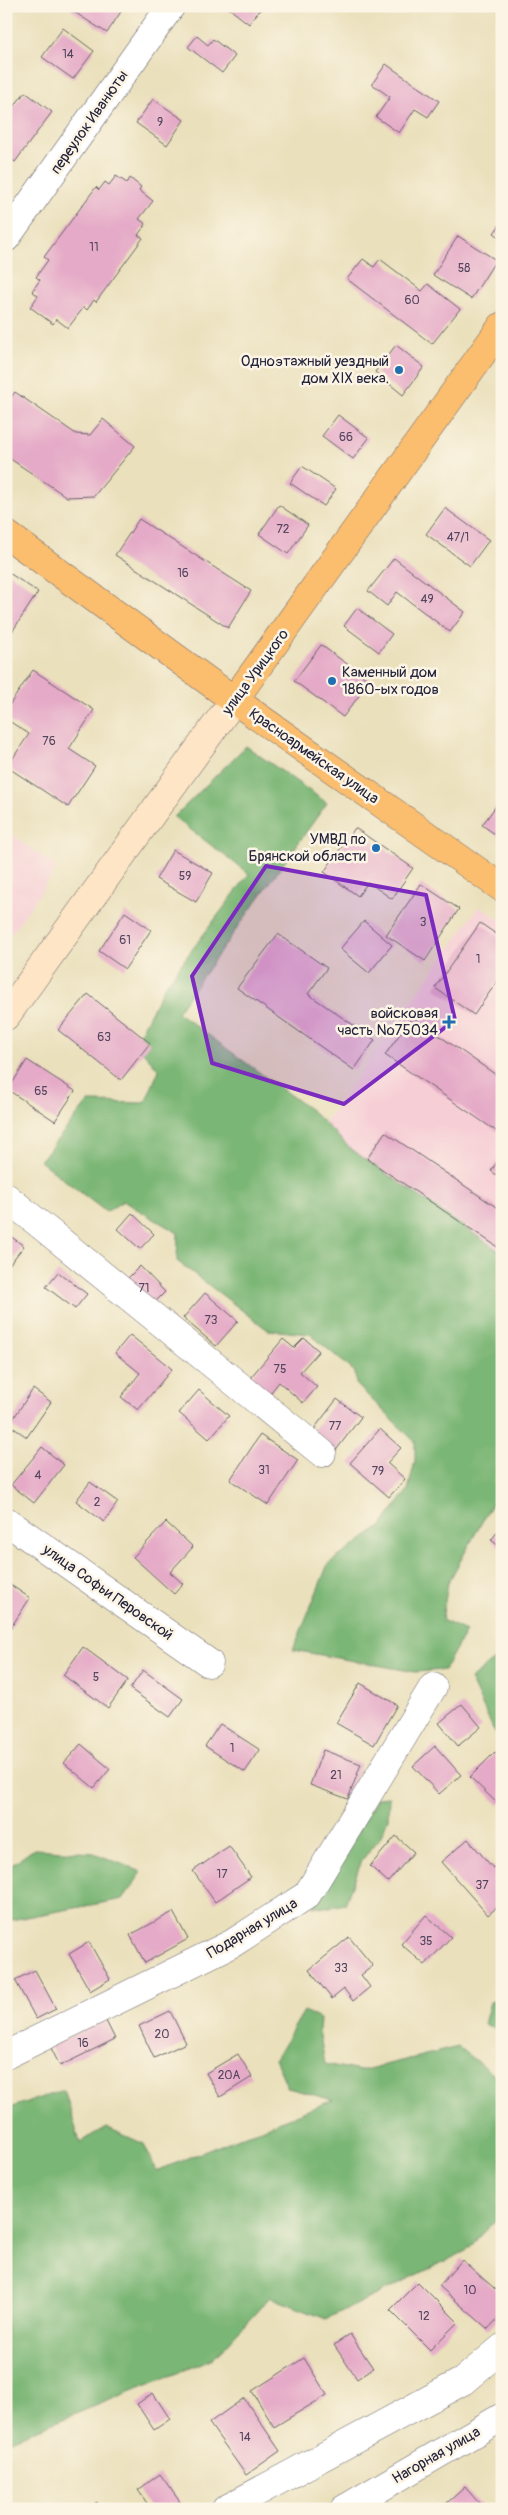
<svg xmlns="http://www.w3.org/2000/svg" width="508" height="2515" font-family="Pangolin,sans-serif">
<rect width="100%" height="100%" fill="#fcf5e5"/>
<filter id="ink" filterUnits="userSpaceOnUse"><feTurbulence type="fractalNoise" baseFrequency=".02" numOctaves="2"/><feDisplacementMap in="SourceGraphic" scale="10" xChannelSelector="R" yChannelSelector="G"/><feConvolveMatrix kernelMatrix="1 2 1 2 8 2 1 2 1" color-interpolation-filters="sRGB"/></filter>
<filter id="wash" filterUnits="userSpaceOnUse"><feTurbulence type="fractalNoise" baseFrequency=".0096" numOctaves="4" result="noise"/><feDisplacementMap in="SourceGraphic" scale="20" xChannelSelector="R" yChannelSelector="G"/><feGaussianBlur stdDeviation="1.12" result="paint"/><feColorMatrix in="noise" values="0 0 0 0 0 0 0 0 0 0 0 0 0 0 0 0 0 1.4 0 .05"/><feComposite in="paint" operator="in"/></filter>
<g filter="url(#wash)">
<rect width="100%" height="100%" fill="#eae0bc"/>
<path fill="#f6cfd6" d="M6,830L57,868L6,942Z
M479,907L502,921V1256L363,1162L324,1124Z"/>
<path fill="#7ab675" stroke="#4e6c58" d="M246,746L327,803L177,1012L313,1112L352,1150L502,1253V1486L448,1583L442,1620L466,1631L444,1670L415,1672L293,1650L328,1564L381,1527L408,1490L415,1461V1442L356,1384L355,1372L310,1334L268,1330L177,1261L178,1233L123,1201L106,1212L40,1161L88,1102L145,1103L159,1070L135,1043L164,987L249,874L174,817Z
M502,1652V1740L495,1733L470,1679L500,1656Z
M389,1797L388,1819L380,1838L362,1860L345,1904L330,1907L314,1906L377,1798Z
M34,1849L94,1853L142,1872L123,1899L6,1921V1869Z
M502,1999V2031L484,2024L490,2002Z
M304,2011L320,2019L319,2030L325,2064L360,2071L458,2047L493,2074L502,2076V2214L466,2251L326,2319L270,2297L214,2358L6,2442V2109L64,2090L80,2142L106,2127L144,2144L156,2171L333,2100L288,2088L275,2059Z"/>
<g id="blocks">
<path fill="#e5aac7" d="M73,6H116L122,10L107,33L71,10Z
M226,6H263L249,24Z
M63,28L94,51L73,79L42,57Z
M197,36L208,45L213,39L235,56L222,73L188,47Z
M386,64L439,101L428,117L415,109L399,133L376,117L390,97L372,84Z
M25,92L52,112L15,162L6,155V117Z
M153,99L184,120L167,145L136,123Z
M116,176L127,183L130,178L141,187L139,190L153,201L139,219L146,224L138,235L143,238L96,302L94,300L87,310L84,307L68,328L56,319L53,324L30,307L38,296L32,291L40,280L36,277L48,260L44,257L96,187L99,190L105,182L109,185Z
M502,222V239L494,233Z
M458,236L496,260L471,299L433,275Z
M363,259L374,267L380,259L422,291L428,284L460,309L432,344L347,279Z
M396,345L424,367L403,395L375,372Z
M15,392L76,434L90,435L103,419L135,446L94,496L67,497L6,456V404Z
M338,415L369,438L353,459L322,436Z
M302,466L336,489L324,506L290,483Z
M279,505L308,525L288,554L259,534Z
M445,508L489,540L470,566L426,534Z
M139,519L251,591L228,628L115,555Z
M394,558L465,612L450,632L397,592L387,606L368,591Z
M6,571L38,592L10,635L6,633Z
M357,608L392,634L379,652L344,626Z
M321,645L370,681L343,717L294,681Z
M33,670L94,710L69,749L95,766L68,807L7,767L29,734L6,719V710Z
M502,798V839L482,825Z
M355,828L413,868L392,899L368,882L358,896L324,872Z
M173,850L213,873L196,902L156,879Z
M421,884L459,909L425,961L386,935Z
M125,912L151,930L125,969L99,951Z
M364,921L392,945L369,973L340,949Z
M480,923L502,938V983L498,980L474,1015L435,988Z
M278,934L327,968L308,994L375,1040L354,1070L237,988Z
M88,994L150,1043L121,1080L58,1030Z
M412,1017L502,1079V1135L385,1055Z
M27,1060L75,1091L55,1121L8,1090Z
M385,1132L502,1211V1250L367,1159Z
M502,1155V1179L491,1171Z
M132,1213L154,1234L140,1249L118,1229Z
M6,1233L24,1246L9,1265L6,1263Z
M140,1266L165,1292L148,1309L123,1283Z
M58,1272L87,1294L75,1309L46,1287Z
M205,1293L238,1321L216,1346L183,1318Z
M130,1335L172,1369L138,1410L121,1397L140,1373L115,1353Z
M304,1338L319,1351L300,1372L317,1387L303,1403L279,1382L268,1396L249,1379L283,1339L294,1348Z
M33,1389L51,1402L27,1437L9,1425Z
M199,1390L229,1416L209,1439L179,1413Z
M337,1399L361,1417L334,1453L310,1434Z
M380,1429L401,1448L387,1463L405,1479L389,1497L350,1463Z
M260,1435L298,1460L268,1505L230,1480Z
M42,1447L64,1465L34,1503L11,1485Z
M90,1482L118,1502L104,1522L76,1501Z
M166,1522L193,1547L170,1572L183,1584L174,1594L133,1557Z
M502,1526V1548L491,1540Z
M6,1582L30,1598L8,1632L6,1631Z
M83,1647L128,1680L108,1708L63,1675Z
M143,1670L183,1699L170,1717L130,1689Z
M360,1683L397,1705L374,1745L336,1723Z
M462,1704L481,1727L458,1746L439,1723Z
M220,1724L260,1750L245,1772L205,1746Z
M81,1744L110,1769L94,1788L64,1763Z
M435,1746L461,1775L439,1794L413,1766Z
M323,1750L361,1764L348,1799L310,1785Z
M495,1752L502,1759V1802L499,1805L470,1777Z
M396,1836L414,1852L388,1882L370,1866Z
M468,1839L493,1868L502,1861V1903L488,1915L441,1862Z
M229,1846L251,1877L215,1902L193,1871Z
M173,1912L188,1939L145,1963L130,1935Z
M426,1915L451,1937L425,1965L401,1944Z
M349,1937L373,1966L361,1975L370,1987L353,2001L344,1989L332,1999L309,1970Z
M89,1942L110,1979L90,1991L69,1954Z
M35,1970L56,2009L36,2019L15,1980Z
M170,2011L186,2043L154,2058L139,2026Z
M105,2019L115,2039L60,2066L50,2046Z
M238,2054L252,2077L220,2097L206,2073Z
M462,2260L502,2295V2314L488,2329L439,2286Z
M418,2282L458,2322L430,2350L390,2310Z
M350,2334L373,2368L357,2379L334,2345Z
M304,2358L327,2395L274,2427L252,2391Z
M153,2393L170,2419L154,2430L137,2404Z
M244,2398L280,2451L246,2475L209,2423Z
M160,2474L185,2509H151L138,2490Z
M465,2487L484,2509H440Z
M97,2502L101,2509H87Z"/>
</g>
</g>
<g filter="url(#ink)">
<use href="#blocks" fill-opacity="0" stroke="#686468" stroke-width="1"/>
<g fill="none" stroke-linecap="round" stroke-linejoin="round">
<defs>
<path id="minor" d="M6,238L171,6
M6,1197L322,1453
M6,1521L209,1663
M6,2055L233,1943L307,1895L433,1687
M226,2509L463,2381L502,2348
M344,2509L502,2417"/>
<path id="secondary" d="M6,1016L234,700"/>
<path id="primary" d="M6,534L234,700L502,888
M234,700L502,326"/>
</defs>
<use href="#minor" stroke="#686468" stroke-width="29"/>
<use href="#secondary" stroke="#686468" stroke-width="29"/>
<use href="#primary" stroke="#686468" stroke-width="29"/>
<use href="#minor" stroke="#fff" stroke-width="28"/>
<use href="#secondary" stroke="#fde5c5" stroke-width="28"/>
<use href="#primary" stroke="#fbbd6e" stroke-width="28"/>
</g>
</g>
<path fill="#7b2cbf" fill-opacity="0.2" stroke="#7b2cbf" stroke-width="4" stroke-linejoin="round" d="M266,866L426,895L455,1020L344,1104L212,1063L192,976Z"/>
<g fill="#1f6fb2" stroke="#fcf5e5" stroke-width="2">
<circle cx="399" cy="370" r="5"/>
<circle cx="332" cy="681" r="5"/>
<circle cx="376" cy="848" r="5"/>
<path d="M446.5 1014.5h5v5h5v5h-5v5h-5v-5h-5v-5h5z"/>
</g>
<g text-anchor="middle" stroke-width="5" stroke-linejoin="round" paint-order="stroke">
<g font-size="12" fill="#53445e">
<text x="68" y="58">14</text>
<text x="160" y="126">9</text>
<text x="94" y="251">11</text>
<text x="464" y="272">58</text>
<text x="412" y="304">60</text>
<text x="346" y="441">66</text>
<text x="283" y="533">72</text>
<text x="458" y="541">47/1</text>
<text x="183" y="577">16</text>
<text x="427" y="603">49</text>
<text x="49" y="745">76</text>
<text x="185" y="880">59</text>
<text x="423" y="926">3</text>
<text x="125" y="944">61</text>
<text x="478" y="963">1</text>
<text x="104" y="1041">63</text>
<text x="41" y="1095">65</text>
<text x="144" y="1292">71</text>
<text x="211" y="1324">73</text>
<text x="280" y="1373">75</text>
<text x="335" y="1430">77</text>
<text x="264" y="1474">31</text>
<text x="378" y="1475">79</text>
<text x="38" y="1479">4</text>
<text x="97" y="1506">2</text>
<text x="96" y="1681">5</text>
<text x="232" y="1752">1</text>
<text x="336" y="1779">21</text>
<text x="222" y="1878">17</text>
<text x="482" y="1889">37</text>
<text x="426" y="1945">35</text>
<text x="341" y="1972">33</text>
<text x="162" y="2038">20</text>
<text x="83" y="2047">16</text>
<text x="229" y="2079">20А</text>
<text x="470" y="2294">10</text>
<text x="424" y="2320">12</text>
<text x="245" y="2441">14</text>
</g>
<g font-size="15" fill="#22223b" stroke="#fcf5e5">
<text transform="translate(89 122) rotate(-55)" y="5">переулок Иванюты</text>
<text transform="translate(255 672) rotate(-54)" y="5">улица Урицкого</text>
<text transform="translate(314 756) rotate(35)" y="5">Красноармейская улица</text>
<text transform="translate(108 1592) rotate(35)" y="5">улица Софьи Перовской</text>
<text transform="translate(252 1928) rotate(-31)" y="5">Подарная улица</text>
<text transform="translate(436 2455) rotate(-30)" y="5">Нагорная улица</text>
</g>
<g font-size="15" fill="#22223b" stroke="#fcf5e5" text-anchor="end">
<text x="389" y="366">Одноэтажный уездный<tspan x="389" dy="17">дом XIX века.</tspan></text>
<text x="342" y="677" text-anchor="start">Каменный дом<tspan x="342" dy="17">1860-ых годов</tspan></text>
<text x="366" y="844">УМВД по<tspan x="366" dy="17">Брянской области</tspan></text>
<text x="438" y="1018">войсковая<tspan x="438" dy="17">часть №75034</tspan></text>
</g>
</g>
<rect width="508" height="2515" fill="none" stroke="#fcf5e5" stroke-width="25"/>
</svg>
